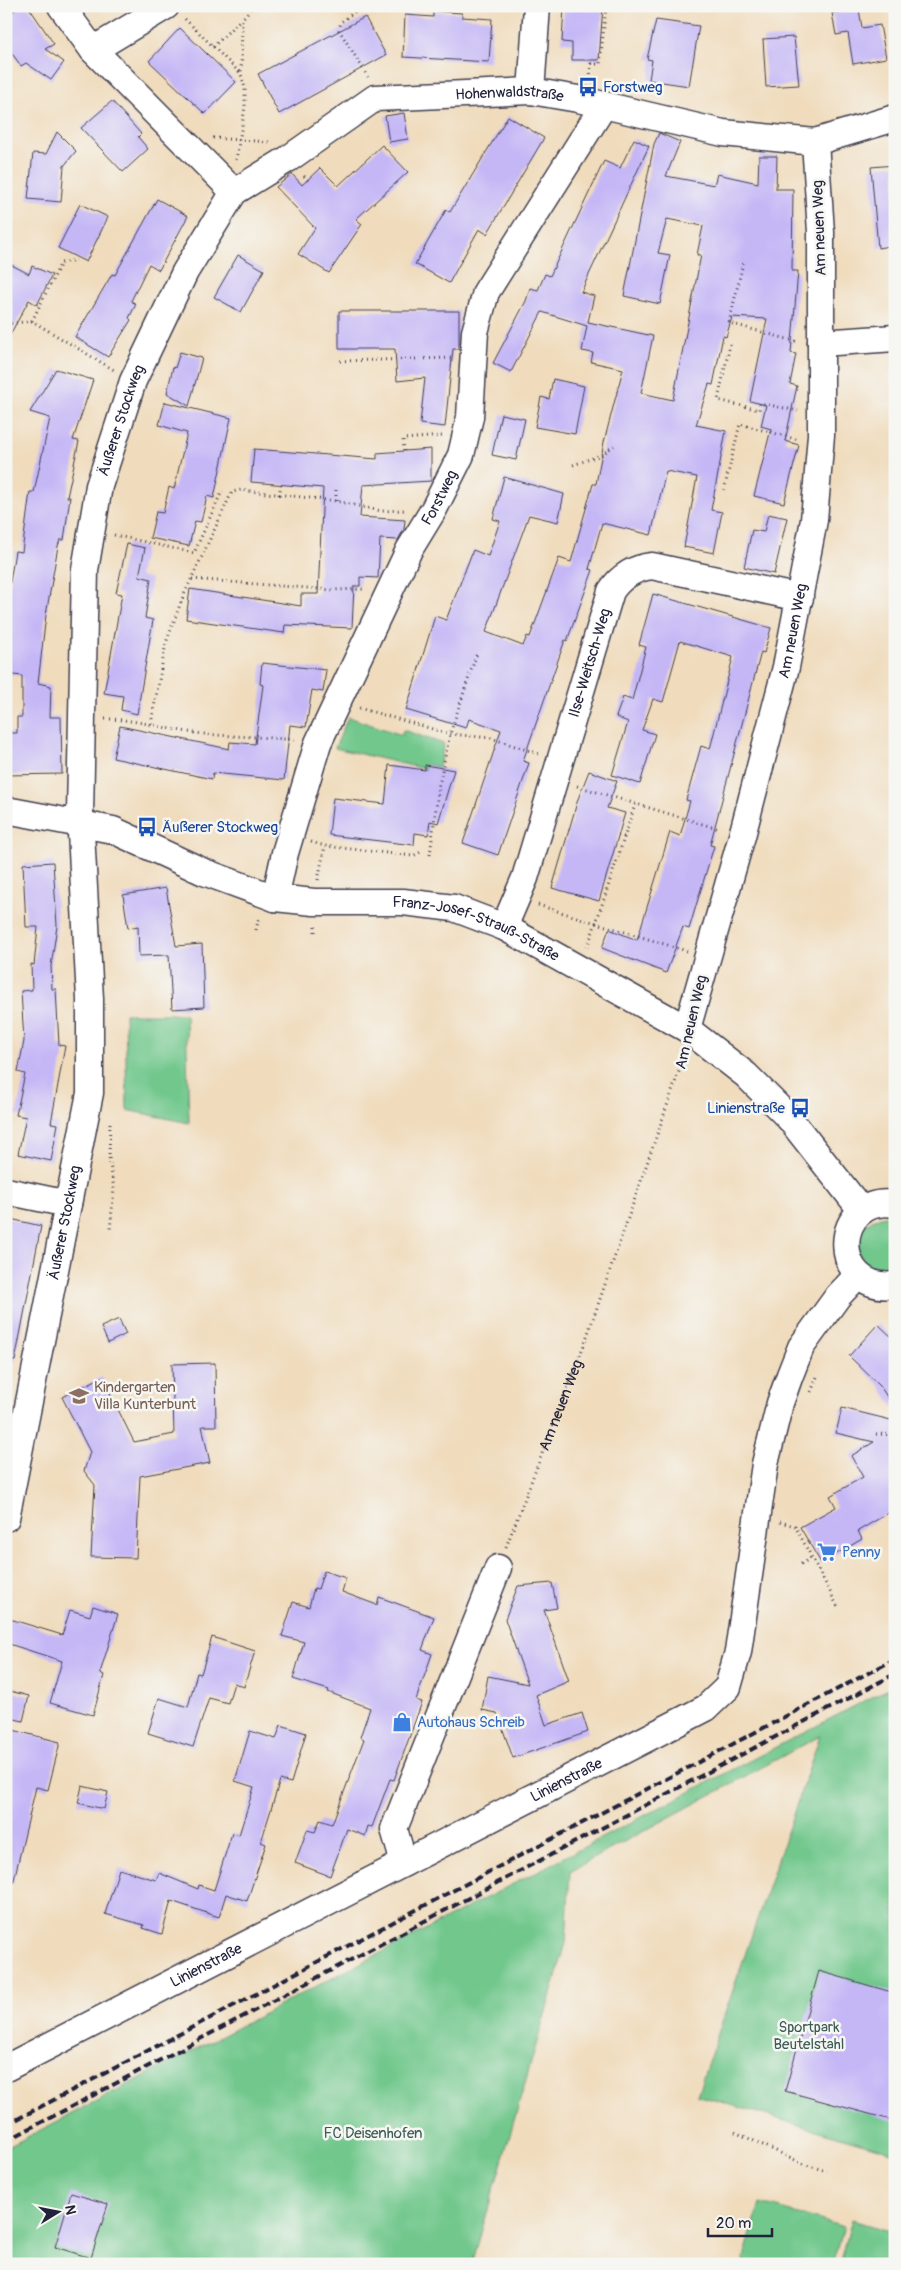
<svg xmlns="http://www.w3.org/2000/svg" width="901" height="2270" font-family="Pangolin,sans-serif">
<rect width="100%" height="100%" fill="#f6f6f2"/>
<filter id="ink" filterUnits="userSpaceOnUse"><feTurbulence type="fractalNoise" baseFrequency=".02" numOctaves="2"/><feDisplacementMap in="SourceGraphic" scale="10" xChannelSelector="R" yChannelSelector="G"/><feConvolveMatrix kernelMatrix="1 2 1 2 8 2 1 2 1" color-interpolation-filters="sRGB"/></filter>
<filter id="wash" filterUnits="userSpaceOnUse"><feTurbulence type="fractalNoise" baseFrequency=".0096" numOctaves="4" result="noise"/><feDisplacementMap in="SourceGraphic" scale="20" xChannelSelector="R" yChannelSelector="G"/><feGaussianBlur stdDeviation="1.12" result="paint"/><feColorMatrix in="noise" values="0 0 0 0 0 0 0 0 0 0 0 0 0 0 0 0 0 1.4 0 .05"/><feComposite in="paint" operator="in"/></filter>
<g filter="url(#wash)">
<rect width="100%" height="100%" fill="#f0dcbd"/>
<path fill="#71c78c" stroke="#4a7464" d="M348,717L402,735L403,730L444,744L439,767L426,765L425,769L335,748Z
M125,1014H186L189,1123L127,1110Z
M884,1216L895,1218V1273H874L858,1253L862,1228L872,1220Z
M895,1685V2153L697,2095L820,1736L570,1871L566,1943L472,2264H6V2148Z
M760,2203L844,2227L833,2264H742Z
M852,2220L895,2233V2264H840Z"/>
<g id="blocks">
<path fill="#c5b7f6" d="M20,6H28L54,44L45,49L64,62L51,80L26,63L21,66L6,45V16Z
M564,6H603L599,60H572V43L562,42Z
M859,9L862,28L880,25L886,58L853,64L848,33L836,35L832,13Z
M433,11L462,13V17L492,19L489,62L403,57L405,15L433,17Z
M365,17L386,55L279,114L258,74Z
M656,20L699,26L689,86L649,80L652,60L647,59Z
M180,28L236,82L205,114L149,61Z
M794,37L799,85L766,87L763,39Z
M112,101L141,134L138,137L148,149L123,172L81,128Z
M404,113L408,139L389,142L385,116Z
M508,116L544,138L487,234L479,229L449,283L415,264L446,210L450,212Z
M57,132L76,151L64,166L61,202L28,199L33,153L46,154Z
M659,133L680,142L666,176L714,185L717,174L758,183L759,156H777L776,189H793L792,271H798L791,353L796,354L790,384L797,386L785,441L799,445L784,503L754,496L771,429L761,426L766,405L750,401L767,319L732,317L726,337L723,336L713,385L709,384L696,425L726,431L711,510L722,512L714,553L684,547L697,477L666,471L651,535L602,523L589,569L593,570L567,641L565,640L523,761L529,763L498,855L463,843L501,730L469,719L466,728L406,710L435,616L446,620L473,550L488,556L500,521L493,519L504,477L564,494L558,522L529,515L486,632L523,646L527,636L530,637L559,558L571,562L593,484H596L604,442L623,369L591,362L593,353L582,351L587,326L542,312L511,372L493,363L526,301L530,288L538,290L545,274L550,276L604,161L620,168L634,139L649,146L581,292L594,296L588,322L653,336L641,393L673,400L701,255H697L703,226L667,219L658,253L670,255L660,304L624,296L654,144Z
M382,145L408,172L356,219L362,224L329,273L298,254L315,228L276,187L292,174L302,185L320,168L338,186Z
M895,165V245L878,248L871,167Z
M157,199L188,216L159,270L149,264L131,301L136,304L129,318L131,320L108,357L75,337L112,274L115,275Z
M80,204L108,217L86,262L58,248Z
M238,255L264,270L241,312L214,297Z
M6,262L29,274L32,266L52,275L37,305L29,300L6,342Z
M339,311H459V349H453L445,427L420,424L425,378L397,381L395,349H339Z
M180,352L202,358L189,406L167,393L173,367L175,368Z
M56,369L93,380L73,440L79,441L67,497H70L64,540H60L58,546L46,615L38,683L51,686L50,717H61L62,774L6,775V733H17V717H22V676L6,674V607L15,551L22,552L30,492H34L50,418L30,412Z
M553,379L584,386L575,434L535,427L541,397L549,399Z
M165,402L231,418L214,498L207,496L201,522L195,521L189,546L150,538L156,512L163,513L169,487L174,489L187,433L159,425Z
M501,414L525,419L516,460L492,455Z
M254,449L377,459V453L431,449V481L363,485L360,517L405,520L404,529L398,540L380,539L378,578L360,577V586H354L352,628L285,625L284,633L186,619L190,589L301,606V594H318L323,488L251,482Z
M768,514L787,518L774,574L744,567L752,530L764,532Z
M127,544L145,548L139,576L151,579L145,618L153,620L137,714L121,710L123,696L104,693L122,594L116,593Z
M653,594L771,628L764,653L761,652L710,845L714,846L689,929L683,927L666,973L602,948L609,929L637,940L670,832L680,836L690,801L686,800L701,746L710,749L733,657L680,641L663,702L653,699L642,730L655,734L640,784L612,775L628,722L616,717L623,697L632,700L646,647L639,645Z
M262,663L326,670L323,692L312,690L306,727L290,725L284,780L213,773L212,779L113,758L120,726L229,749L230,742L255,744L263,685L260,684Z
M389,765L425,770V765L454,770L438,823L430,821L428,835L415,833L414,845L329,835L333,798L385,804Z
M589,771L617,781L607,808L625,813L599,901L552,888L578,799Z
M53,862L57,926L51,966L52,989H56L59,1045L65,1046L51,1123L58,1124L51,1161L18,1154L26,1117L16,1115L25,1074L18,1072L24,1041L21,991L32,990L31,964L34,965L38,927H26L23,864Z
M166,888L176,946L202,944L204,1007L172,1009L169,955L139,956L138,926L128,928L123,895Z
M6,1218L41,1226L15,1361L6,1360Z
M119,1319L126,1334L108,1343L101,1327Z
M878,1324L895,1340V1409L880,1386L849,1356Z
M215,1363L216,1426H202L210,1463L140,1476L136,1558L91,1557L95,1485L84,1471L90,1452L62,1397L102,1377L134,1442L174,1434L172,1364Z
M842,1408L895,1421V1509L858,1531L862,1539L821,1563L800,1527L836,1507L830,1496L863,1477L851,1456L874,1442L836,1433Z
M324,1571L346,1578L342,1592L377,1605L379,1597L434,1617L422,1650L432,1654L416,1700L422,1702L394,1780L390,1779L372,1827L368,1826L365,1836L347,1829L330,1876L295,1863L307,1830L315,1832L320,1820L332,1824L364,1739L360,1737L370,1708L328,1692L329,1690L293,1679L304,1642L282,1636L293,1602L309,1607L314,1588L318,1589Z
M552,1583L557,1608L544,1610L569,1681L536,1695L546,1725L582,1713L588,1732L513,1758L497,1713L482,1710L488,1676L528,1684L505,1619L518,1586Z
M93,1606L118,1614L100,1673L104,1675L93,1715L50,1703L62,1661L6,1643V1631L10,1619L62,1635L70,1610L90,1616Z
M212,1637L255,1651L244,1687L234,1683L228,1703L209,1698L193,1747L148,1733L159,1698L188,1707L197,1673L201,1674Z
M6,1690L29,1696L23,1721L6,1717Z
M281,1725L306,1733L291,1783L280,1780L261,1842L266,1844L247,1901L226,1894L219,1917L171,1901L162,1934L143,1928L144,1925L105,1914L119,1869L156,1880L159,1873L198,1889L199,1885L214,1890L232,1833L239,1835L254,1787L235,1781L250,1731L276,1739Z
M13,1730L60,1742L48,1790L36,1787L13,1884L6,1883V1757Z
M82,1786L108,1792L104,1809L78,1803Z
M819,1971L895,1993V2121L785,2091Z
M71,2193L108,2204L91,2258L55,2247Z"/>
</g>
</g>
<g filter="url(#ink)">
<use href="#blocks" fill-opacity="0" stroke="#413e4e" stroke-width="1"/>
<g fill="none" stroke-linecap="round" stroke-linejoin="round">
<defs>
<g id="minor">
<path d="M61,6L93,50L234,192"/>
<path d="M93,50L166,6"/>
<path d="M531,91L537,6"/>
<path d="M821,343L895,338"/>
<path id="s2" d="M6,810L113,830L204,872L275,898L314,902H403L454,908L504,927L687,1029L746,1075L789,1118L862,1211"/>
<path id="s3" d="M275,898L285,853L318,743L409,550L434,509L461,455L470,417L475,332L486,292L604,105"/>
<path id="s4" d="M504,927L525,878L611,591C621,576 634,568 652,566L800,598"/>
<path id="s5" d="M687,1029L742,836L786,667L814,520L821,435V232L815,142"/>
<path d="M6,1191L68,1204"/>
<path d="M895,1204C831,1194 829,1293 895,1285"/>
<path id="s6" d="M6,1518L90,1093V999L80,814L85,570L99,486L133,381L185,272L234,192L288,159L375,98L531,91L578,99L723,133L815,142L895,118"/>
<path d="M404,1863L394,1829L498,1568"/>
<path id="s7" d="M6,2068L706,1708L728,1687L738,1652L765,1464L780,1403L790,1375L801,1347L838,1296L858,1275"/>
</g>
</defs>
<use href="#minor" stroke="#413e4e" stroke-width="29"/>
<g stroke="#413e4e" stroke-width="3" stroke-dasharray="1 4" stroke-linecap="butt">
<path d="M363,6L341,22L339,30L368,77"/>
<path d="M185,19L241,74"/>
<path d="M213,47L241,19"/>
<path d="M590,79L591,64H600L606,6"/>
<path d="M213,138L269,142"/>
<path d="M236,160L245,107V88L241,74L242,19L253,6"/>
<path d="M304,176L309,182"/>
<path d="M743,263L729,323L798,342"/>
<path d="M32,321L61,263L76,260"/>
<path d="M6,324L32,321L114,370"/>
<path d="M730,344L718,400L759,410L760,403L798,411"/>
<path d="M340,361L452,358"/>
<path d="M404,451L403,439L443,436"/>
<path d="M573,465L601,455L614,446"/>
<path d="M724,490L740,424L799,440"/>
<path d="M279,495L281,485"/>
<path d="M336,501V489"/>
<path d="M114,535L194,553L222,491"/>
<path d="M192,579L332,590L366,589"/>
<path d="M359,708L450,734L491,738L539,754"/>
<path d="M105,719C136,719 165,729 195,733C228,737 261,736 294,740"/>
<path d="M151,724L166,643L182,599L232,492L241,490L336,501L381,511L406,510"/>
<path d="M577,786L719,829"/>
<path d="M618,836L624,837"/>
<path d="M311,842L325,846L413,856L423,851"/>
<path d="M430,855L439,785L450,734L477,653"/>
<path d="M318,880L325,846"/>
<path d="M538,905L596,923L636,802"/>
<path d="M315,926V934"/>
<path d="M256,930L259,917"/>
<path d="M587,947L596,923L687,951"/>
<path d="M110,1123L109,1157L114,1189L110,1230"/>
<path d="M811,1392L817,1377"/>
<path d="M876,1434L895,1435"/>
<path d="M780,1522L795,1526L838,1607"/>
<path id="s1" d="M506,1547L584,1345L684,1057"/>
<path d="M801,1564L811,1558"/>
<path d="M735,2132L806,2165L827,2171"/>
</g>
<use href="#minor" stroke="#fff" stroke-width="26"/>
<path stroke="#22223b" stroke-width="4" stroke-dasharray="8 4" stroke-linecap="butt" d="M6,2125L895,1659
M6,2141L895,1674"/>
</g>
</g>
<defs>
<symbol id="bus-bare" viewBox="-9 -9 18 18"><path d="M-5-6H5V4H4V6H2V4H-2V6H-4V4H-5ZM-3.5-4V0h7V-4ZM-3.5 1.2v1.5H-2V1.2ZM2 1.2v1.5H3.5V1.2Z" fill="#1a4fb4" stroke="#f6f6f2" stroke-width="2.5" paint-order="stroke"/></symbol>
<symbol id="school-bare" viewBox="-9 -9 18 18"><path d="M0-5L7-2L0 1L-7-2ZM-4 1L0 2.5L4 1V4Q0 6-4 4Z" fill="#8d6e63" stroke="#f6f6f2" stroke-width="2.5" paint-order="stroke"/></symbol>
<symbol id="supermarket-bare" viewBox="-9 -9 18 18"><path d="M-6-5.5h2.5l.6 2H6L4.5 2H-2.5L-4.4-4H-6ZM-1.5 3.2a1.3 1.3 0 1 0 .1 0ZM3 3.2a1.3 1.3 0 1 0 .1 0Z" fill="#3f7fe0" stroke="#f6f6f2" stroke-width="2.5" paint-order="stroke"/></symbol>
<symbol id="shop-bare" viewBox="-9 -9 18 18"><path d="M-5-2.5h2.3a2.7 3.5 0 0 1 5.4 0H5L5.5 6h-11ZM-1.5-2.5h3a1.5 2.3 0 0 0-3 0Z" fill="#3f7fe0" stroke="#f6f6f2" stroke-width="2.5" paint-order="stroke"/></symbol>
</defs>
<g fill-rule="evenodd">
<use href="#bus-bare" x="574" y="73" width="28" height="28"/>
<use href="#bus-bare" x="133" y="813" width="28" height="28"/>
<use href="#bus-bare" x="786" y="1094" width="28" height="28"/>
<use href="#school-bare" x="65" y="1382" width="28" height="28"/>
<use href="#supermarket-bare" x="813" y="1538" width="28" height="28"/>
<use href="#shop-bare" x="388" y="1708" width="28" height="28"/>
</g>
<g text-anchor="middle" stroke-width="5" stroke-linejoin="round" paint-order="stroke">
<g font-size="15" fill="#164399" stroke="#f6f6f2" text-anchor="start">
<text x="603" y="92">Forstweg</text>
<text x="162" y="832">Äußerer Stockweg</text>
<text x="785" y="1113" text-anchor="end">Linienstraße</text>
</g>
<g font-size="15" fill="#22223b" stroke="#f6f6f2">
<text dy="5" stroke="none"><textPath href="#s6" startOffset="1671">Hohenwaldstraße</textPath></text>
<text transform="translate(819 228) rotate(-92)" y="5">Am neuen Weg</text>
<text dy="5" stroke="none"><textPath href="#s6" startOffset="1111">Äußerer Stockweg</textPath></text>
<text dy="5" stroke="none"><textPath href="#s3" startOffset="435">Forstweg</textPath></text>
<text dy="5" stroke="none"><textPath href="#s5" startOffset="412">Am neuen Weg</textPath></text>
<text dy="5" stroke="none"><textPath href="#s4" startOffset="278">Ilse-Weitsch-Weg</textPath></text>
<text dy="5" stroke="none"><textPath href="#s2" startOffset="491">Franz-Josef-Strauß-Straße</textPath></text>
<text transform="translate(691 1022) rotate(-77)" y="5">Am neuen Weg</text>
<text dy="5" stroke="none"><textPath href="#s6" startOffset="301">Äußerer Stockweg</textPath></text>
<text dy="5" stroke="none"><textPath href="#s1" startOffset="152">Am neuen Weg</textPath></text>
<text dy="5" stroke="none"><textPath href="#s7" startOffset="630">Linienstraße</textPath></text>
<text dy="5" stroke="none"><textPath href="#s7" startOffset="225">Linienstraße</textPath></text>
</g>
<g font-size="15" fill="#785e54" stroke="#f6f6f2" text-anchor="start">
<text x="94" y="1392">Kindergarten<tspan x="94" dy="17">Villa Kunterbunt</tspan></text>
</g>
<g font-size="15" fill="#366cbe" stroke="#f6f6f2" text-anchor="start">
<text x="842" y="1557">Penny</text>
<text x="417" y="1727">Autohaus Schreib</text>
</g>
<g font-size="15" fill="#3e5c57" stroke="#f6f6f2">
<text x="809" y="2032">Sportpark<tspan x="809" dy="17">Beutelstahl</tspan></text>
<text x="373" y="2138">FC Deisenhofen</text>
</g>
</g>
<rect width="901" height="2270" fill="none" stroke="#f6f6f2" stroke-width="25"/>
<g transform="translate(58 2212) rotate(80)" stroke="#f6f6f2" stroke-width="4" paint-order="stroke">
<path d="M0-4L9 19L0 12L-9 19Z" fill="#22223b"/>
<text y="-8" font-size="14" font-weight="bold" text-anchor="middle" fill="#22223b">N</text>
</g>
<path d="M708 2228v8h64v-8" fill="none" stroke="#22223b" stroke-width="2.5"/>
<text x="716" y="2228" font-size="15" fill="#22223b" stroke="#f6f6f2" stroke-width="4" paint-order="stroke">20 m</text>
</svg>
